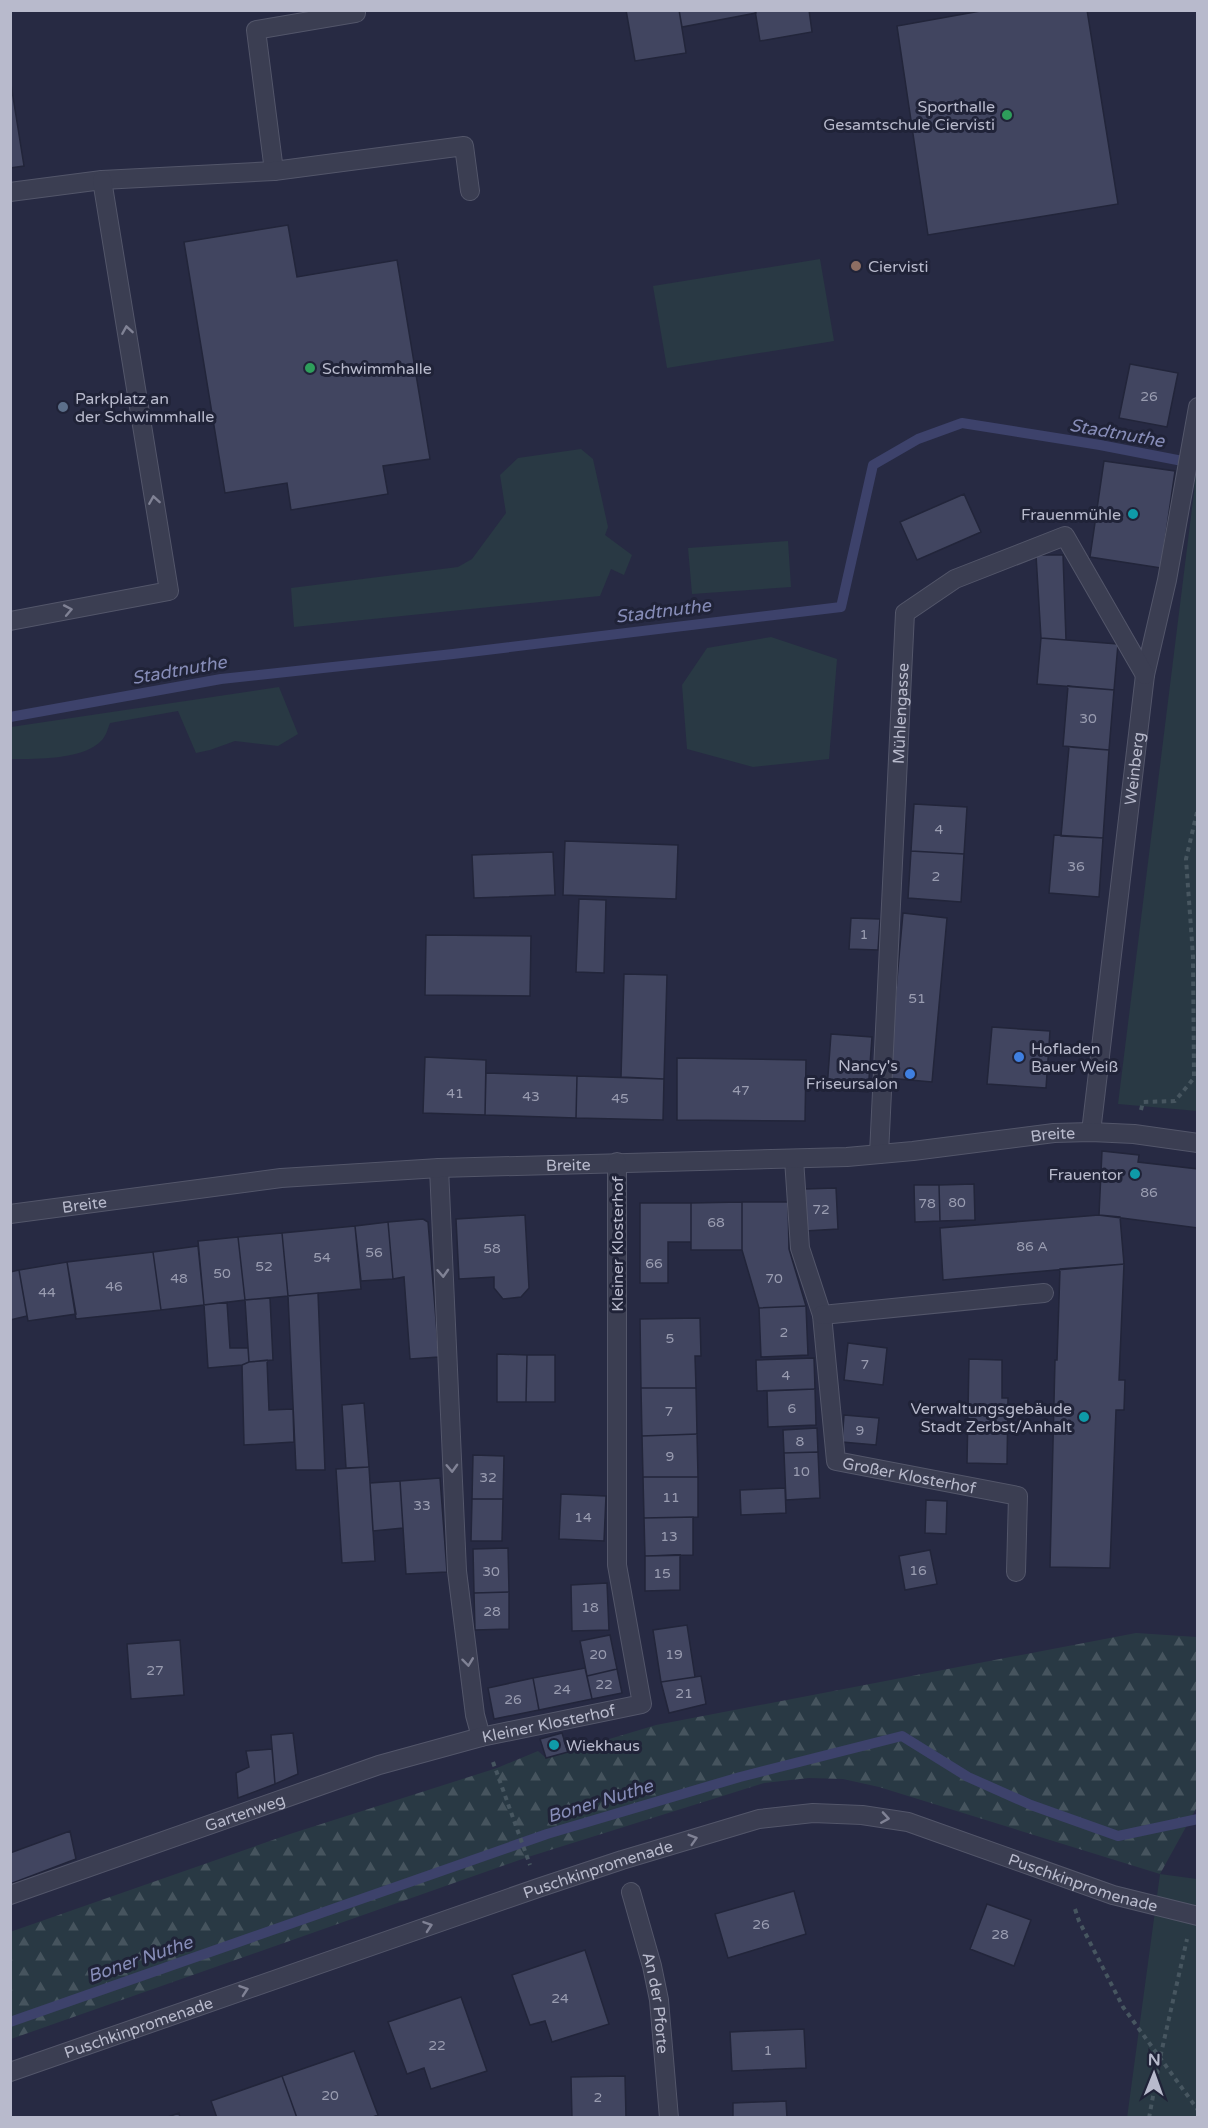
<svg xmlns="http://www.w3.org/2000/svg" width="1208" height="2128" font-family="'Varela Round',sans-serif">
<defs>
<pattern id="forest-firs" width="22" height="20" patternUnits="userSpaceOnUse" patternTransform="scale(1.5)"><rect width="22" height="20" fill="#293944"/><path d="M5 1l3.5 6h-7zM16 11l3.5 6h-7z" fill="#46545e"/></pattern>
</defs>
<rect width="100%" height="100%" fill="#272a43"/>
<path fill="url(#forest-firs)" d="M1136,1633L1197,1637V1807L1160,1874L879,1787L843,1779L809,1778L764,1783L528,1857L11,2039L10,1932L290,1834L497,1768L538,1751L546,1758L656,1725Z"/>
<path fill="#293944" d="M820,259L834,341L667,368L653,286Z
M1197,421V1111L1118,1104L1194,492Z
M581,449L593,459L608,527L605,535L632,555L624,575L611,569L600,596L294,627L291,588L458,567L472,559L506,513L500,475L518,458Z
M788,541L791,587L692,594L688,548Z
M771,637L837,659L829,759L753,767L687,749L682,685L707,648Z
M279,687L298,734L278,746L235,741L210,750L196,753L178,711L110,723C108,728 106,736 102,740C84,760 36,759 11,759V727Z
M1160,1874L1197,1879V2117L1127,2118Z"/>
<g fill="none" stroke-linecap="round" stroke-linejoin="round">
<path stroke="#3d426b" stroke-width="10" d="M10,717L221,679L453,654L841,607L873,465L918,439L962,423L1100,445L1198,464
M10,2022L547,1834L740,1777L902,1736L968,1777L1031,1805L1118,1836L1198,1819"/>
</g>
<path fill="#414560" stroke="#22253a" stroke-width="1.5" d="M626,10H679L686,53L635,61Z
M679,10H755L756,13L682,27Z
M755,10H809L812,32L760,41Z
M986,10H1087L1118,204L928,235L897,26Z
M10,78L24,166L10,168Z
M288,225L297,277L397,260L430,459L383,466L388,494L291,510L287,483L225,493L184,242Z
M1130,364L1178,373L1167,427L1119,418Z
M1104,461L1175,471L1161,568L1090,557Z
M964,494L981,532L917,560L900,522Z
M1036,555H1063L1066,640L1041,638Z
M1041,638L1118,644L1114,690L1037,684Z
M1068,686L1114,690L1109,750L1063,746Z
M1069,747L1109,750L1103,838L1061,836Z
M914,804L967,807L964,854L911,851Z
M1054,835L1103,838L1099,897L1049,893Z
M565,841L678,845L676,899L563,895Z
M911,851L964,854L961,902L908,898Z
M553,852L555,895L474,898L472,855Z
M579,899L606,900L604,973L576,972Z
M903,913L947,918L932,1082L888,1078Z
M851,918L880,919L878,950L849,949Z
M426,935L531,936L530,996L425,995Z
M624,974L667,975L664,1079L621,1077Z
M992,1027L1050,1031L1046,1088L987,1084Z
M831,1034L872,1037L868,1092L827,1089Z
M425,1057L486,1060L485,1115L423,1113Z
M677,1058L806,1060L805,1121L677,1120Z
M486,1073L577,1076L576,1118L485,1115Z
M577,1076L664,1079L663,1120L576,1118Z
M1102,1151L1139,1155L1138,1162L1198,1169V1228L1099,1215Z
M974,1184L975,1220L940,1221L939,1185Z
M914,1185H939L940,1221L915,1222Z
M836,1188L838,1229L805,1231L804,1189Z
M742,1202H788L789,1249L806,1306L759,1308L742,1250Z
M742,1202V1250H691V1203Z
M640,1203H691V1242H668V1283H640Z
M525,1215L529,1288L521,1297L503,1299L494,1288V1277L459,1279L456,1219Z
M1099,1215L1120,1217L1124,1264L943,1280L940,1228Z
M423,1219L428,1222L439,1357L410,1359L404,1277L393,1279L388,1222Z
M388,1222L393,1279L361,1281L355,1226Z
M355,1226L361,1289L288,1296L282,1233Z
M282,1233L288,1296L245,1300L238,1237Z
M238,1237L245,1300L204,1305L198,1241Z
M198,1246L204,1305L161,1310L153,1252Z
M153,1252L161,1310L76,1319L67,1262Z
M67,1262L76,1314L28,1321L19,1270Z
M1124,1264L1119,1380H1125L1124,1410H1116L1110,1568L1050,1567L1055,1360H1057L1060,1269Z
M19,1270L27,1316L10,1320V1272Z
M318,1293L325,1470H296L288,1296Z
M270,1298L273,1360L249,1362L245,1300Z
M227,1302L230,1348H248L249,1362L242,1365L208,1368L204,1305Z
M806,1306L808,1355L761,1357L759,1308Z
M700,1318L701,1356H695L696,1388H641L640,1319Z
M848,1343L887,1348L883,1385L844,1380Z
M497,1354L527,1355L526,1402H497Z
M527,1355H555V1402H526Z
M814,1358L815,1389L757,1391L756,1360Z
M969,1359L1002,1360V1398H1008L1007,1464L967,1463Z
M267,1360L269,1410L293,1409L294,1442L244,1445L242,1365L249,1362Z
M641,1388H696L697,1434L642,1436Z
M815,1389L816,1425L768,1427L767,1391Z
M364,1403L369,1467L346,1468L342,1405Z
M844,1415L879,1418L876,1445L842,1442Z
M817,1428L818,1452L784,1453L783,1430Z
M697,1434L698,1477H643L642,1436Z
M818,1452L820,1498L786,1500L784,1453Z
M473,1455L504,1456L503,1499H472Z
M369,1467L375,1561L342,1563L336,1469Z
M643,1477H698V1517L644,1518Z
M440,1478L447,1572L406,1574L400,1481Z
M400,1481L403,1528L373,1531L370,1483Z
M785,1488L786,1513L741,1515L740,1490Z
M561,1494L606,1496L604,1541L559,1539Z
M472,1499H503L502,1541H471Z
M926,1500L947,1501L946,1534L925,1533Z
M693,1517V1555L645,1556L644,1518Z
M508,1548L509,1592L474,1593L473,1549Z
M930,1550L937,1584L905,1590L899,1556Z
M680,1555V1590L645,1591V1556Z
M607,1583L609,1630L572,1631L571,1585Z
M509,1592V1629L475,1630L474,1593Z
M687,1625L695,1677L661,1682L653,1630Z
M610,1635L617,1669L587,1676L580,1641Z
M180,1640L184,1695L131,1699L127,1644Z
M585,1668L592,1699L539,1710L533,1678Z
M617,1669L622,1693L592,1699L587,1676Z
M701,1676L706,1704L669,1713L661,1682Z
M533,1678L539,1710L494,1719L488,1688Z
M293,1733L298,1774L275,1784L271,1735Z
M562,1733L568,1752L546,1758L540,1739Z
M272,1749L275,1784L238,1798L236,1773L249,1767L246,1751Z
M70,1831L76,1859L10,1884V1853Z
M794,1891L806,1934L728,1958L715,1914Z
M987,1904L1031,1920L1014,1966L970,1949Z
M585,1950L609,2024L552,2042L545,2021L530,2025L512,1975Z
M461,1997L487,2071L431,2089L424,2068L407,2074L388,2022Z
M804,2029L806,2068L732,2071L730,2032Z
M354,2051L378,2115L370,2118H297L282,2076Z
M282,2076L297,2118H217L211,2101Z
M625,2076L626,2118H572L571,2077Z
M786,2101L787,2118H733V2103Z
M179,2113L180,2118H165Z"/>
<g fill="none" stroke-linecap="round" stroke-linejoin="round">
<defs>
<g id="minor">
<path d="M274,171L256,30L356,13"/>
<path d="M10,192L102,180L274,171L464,146L470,191"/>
<path d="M10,621L169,591L102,180"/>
<path id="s1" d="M1091,1132L1145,675L1167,580L1198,407"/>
<path id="s2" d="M879,1154L905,613L955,579L1065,536L1145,675"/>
<path id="s3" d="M794,1159L800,1248L822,1315L836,1461L1018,1496L1016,1572"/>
<path d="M439,1168L457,1571L475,1715L481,1737"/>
<path id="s4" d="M10,1214L281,1178L439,1168L847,1157L913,1151L1054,1133L1091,1132L1134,1134L1198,1143"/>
<path d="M822,1315L1044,1293"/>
<path id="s5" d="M631,1892L652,1966L659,2000L669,2118"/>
<path id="s6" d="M10,1895L379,1765L481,1737L642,1704L617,1565V1162"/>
<path id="s7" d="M10,2072L538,1888L622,1860L759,1819L813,1813L862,1815L908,1822L1113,1895L1198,1916"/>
</g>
</defs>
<use href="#minor" stroke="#53566a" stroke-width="20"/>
<path stroke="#475660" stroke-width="4" stroke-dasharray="4.5 4.5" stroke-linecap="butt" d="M1141,1110L1143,1102L1175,1101L1194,1078L1193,956L1186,859L1198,808
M493,1762L530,1865
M1075,1909L1079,1921L1123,2007L1198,2110
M1149,2118L1160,2058L1187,1939"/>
<use href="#minor" stroke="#3b3e52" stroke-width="18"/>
</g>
<defs><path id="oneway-chevron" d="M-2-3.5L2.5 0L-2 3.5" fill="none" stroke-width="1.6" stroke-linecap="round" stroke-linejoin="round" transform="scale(1.5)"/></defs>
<g stroke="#808295">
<use href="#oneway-chevron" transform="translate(127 330) rotate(-99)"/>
<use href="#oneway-chevron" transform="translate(154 500) rotate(-99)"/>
<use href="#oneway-chevron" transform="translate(68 610) rotate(-11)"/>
<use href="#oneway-chevron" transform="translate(443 1273) rotate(87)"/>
<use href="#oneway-chevron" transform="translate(452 1468) rotate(88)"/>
<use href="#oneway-chevron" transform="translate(468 1662) rotate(83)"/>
<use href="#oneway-chevron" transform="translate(885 1818) rotate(9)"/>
<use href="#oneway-chevron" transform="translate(693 1839) rotate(-17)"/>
<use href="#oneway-chevron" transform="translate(428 1926) rotate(-19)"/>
<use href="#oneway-chevron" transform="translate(244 1990) rotate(-19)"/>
</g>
<g fill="#2e9e5b" stroke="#202338" stroke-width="2">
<circle cx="1007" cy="115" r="6"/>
<circle cx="310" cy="368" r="6"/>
</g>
<circle fill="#8d6e63" stroke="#202338" stroke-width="2" cx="856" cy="266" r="6"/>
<circle fill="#5c6f8a" stroke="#202338" stroke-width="2" cx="63" cy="407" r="6"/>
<g fill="#0f9aa8" stroke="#202338" stroke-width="2">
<circle cx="1133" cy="514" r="6"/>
<circle cx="1135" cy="1174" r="6"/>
<circle cx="1084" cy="1417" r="6"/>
<circle cx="554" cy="1745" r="6"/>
</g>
<g fill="#3f7fe0" stroke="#202338" stroke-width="2">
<circle cx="1019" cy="1057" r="6"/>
<circle cx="910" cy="1074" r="6"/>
</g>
<g text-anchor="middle" stroke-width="6" stroke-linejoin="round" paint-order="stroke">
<g font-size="14" fill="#9a9db1">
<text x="1149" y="401">26</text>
<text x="1088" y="723">30</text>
<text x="939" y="834">4</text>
<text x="1076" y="871">36</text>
<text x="936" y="881">2</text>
<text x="864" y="939">1</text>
<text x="917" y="1003">51</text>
<text x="741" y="1095">47</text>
<text x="455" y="1098">41</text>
<text x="531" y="1101">43</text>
<text x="620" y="1103">45</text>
<text x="1149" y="1197">86</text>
<text x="957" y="1207">80</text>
<text x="927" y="1208">78</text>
<text x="821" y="1214">72</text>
<text x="716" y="1227">68</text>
<text x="1032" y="1251">86 A</text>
<text x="492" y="1253">58</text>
<text x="374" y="1257">56</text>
<text x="322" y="1262">54</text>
<text x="654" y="1268">66</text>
<text x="264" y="1271">52</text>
<text x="222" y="1278">50</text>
<text x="179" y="1283">48</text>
<text x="774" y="1283">70</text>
<text x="114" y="1291">46</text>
<text x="47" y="1297">44</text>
<text x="784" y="1337">2</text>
<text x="670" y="1343">5</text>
<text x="865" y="1369">7</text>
<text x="786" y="1380">4</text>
<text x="792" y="1413">6</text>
<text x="669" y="1416">7</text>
<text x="860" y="1435">9</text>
<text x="800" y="1446">8</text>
<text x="670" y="1461">9</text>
<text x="801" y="1476">10</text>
<text x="488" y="1482">32</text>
<text x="671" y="1502">11</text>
<text x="422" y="1510">33</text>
<text x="583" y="1522">14</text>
<text x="669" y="1541">13</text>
<text x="918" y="1575">16</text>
<text x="491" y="1576">30</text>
<text x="662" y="1578">15</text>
<text x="590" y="1612">18</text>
<text x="492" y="1616">28</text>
<text x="598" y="1659">20</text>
<text x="674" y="1659">19</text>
<text x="155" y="1675">27</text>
<text x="604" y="1689">22</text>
<text x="562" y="1694">24</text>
<text x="684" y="1698">21</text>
<text x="513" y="1704">26</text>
<text x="761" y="1929">26</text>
<text x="1000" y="1939">28</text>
<text x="560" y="2003">24</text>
<text x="437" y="2050">22</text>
<text x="768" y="2055">1</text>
<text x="330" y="2100">20</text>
<text x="598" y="2102">2</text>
</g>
<g font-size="16" fill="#b8bacc" stroke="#202338" text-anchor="end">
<text x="995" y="112">Sporthalle<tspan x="995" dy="18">Gesamtschule Ciervisti</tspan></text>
<text x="868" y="272" text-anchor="start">Ciervisti</text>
<text x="322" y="374" text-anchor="start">Schwimmhalle</text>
<text x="75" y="404" text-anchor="start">Parkplatz an<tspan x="75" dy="18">der Schwimmhalle</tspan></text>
<text x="1121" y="520">Frauenmühle</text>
<text x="1031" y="1054" text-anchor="start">Hofladen<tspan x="1031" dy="18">Bauer Weiß</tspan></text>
<text x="898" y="1071">Nancy's<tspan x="898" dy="18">Friseursalon</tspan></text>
<text x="1123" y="1180">Frauentor</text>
<text x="1072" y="1414">Verwaltungsgebäude<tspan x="1072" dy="18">Stadt Zerbst/Anhalt</tspan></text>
<text x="566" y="1751" text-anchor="start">Wiekhaus</text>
</g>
<g font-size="16" fill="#b8bacc" stroke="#202338">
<text dy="6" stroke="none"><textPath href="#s2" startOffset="441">Mühlengasse</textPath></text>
<text dy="6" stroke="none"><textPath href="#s1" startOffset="366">Weinberg</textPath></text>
<text dy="6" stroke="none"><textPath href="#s4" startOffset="1047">Breite</textPath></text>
<text dy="6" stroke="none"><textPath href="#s4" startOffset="561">Breite</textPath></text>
<text dy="6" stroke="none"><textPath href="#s4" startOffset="75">Breite</textPath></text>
<text transform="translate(617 1244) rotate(-90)" y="6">Kleiner Klosterhof</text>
<text dy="6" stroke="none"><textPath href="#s3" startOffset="381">Großer Klosterhof</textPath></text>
<text dy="6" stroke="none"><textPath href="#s6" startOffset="566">Kleiner Klosterhof</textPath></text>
<text dy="6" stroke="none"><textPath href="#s6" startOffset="249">Gartenweg</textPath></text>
<text dy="6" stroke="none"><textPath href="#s7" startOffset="622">Puschkinpromenade</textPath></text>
<text dy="6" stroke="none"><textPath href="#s7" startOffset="1126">Puschkinpromenade</textPath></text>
<text dy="6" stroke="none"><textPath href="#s5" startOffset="114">An der Pforte</textPath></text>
<text dy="6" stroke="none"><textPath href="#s7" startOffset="136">Puschkinpromenade</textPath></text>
</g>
<g font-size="18" font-style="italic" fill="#878db8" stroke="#202338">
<text transform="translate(1117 433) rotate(10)" y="6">Stadtnuthe</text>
<text transform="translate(663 611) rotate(-7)" y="6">Stadtnuthe</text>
<text transform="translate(179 670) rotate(-10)" y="6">Stadtnuthe</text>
<text transform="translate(600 1801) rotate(-17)" y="6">Boner Nuthe</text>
<text transform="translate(140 1959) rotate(-19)" y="6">Boner Nuthe</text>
</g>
</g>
<rect width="1208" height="2128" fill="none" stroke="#b8bacc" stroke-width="24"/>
<g transform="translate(1154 2074) rotate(1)" stroke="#202338" stroke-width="4.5" paint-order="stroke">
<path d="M0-4.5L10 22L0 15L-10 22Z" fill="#b8bacc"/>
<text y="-9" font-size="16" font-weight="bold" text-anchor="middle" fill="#b8bacc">N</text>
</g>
</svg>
